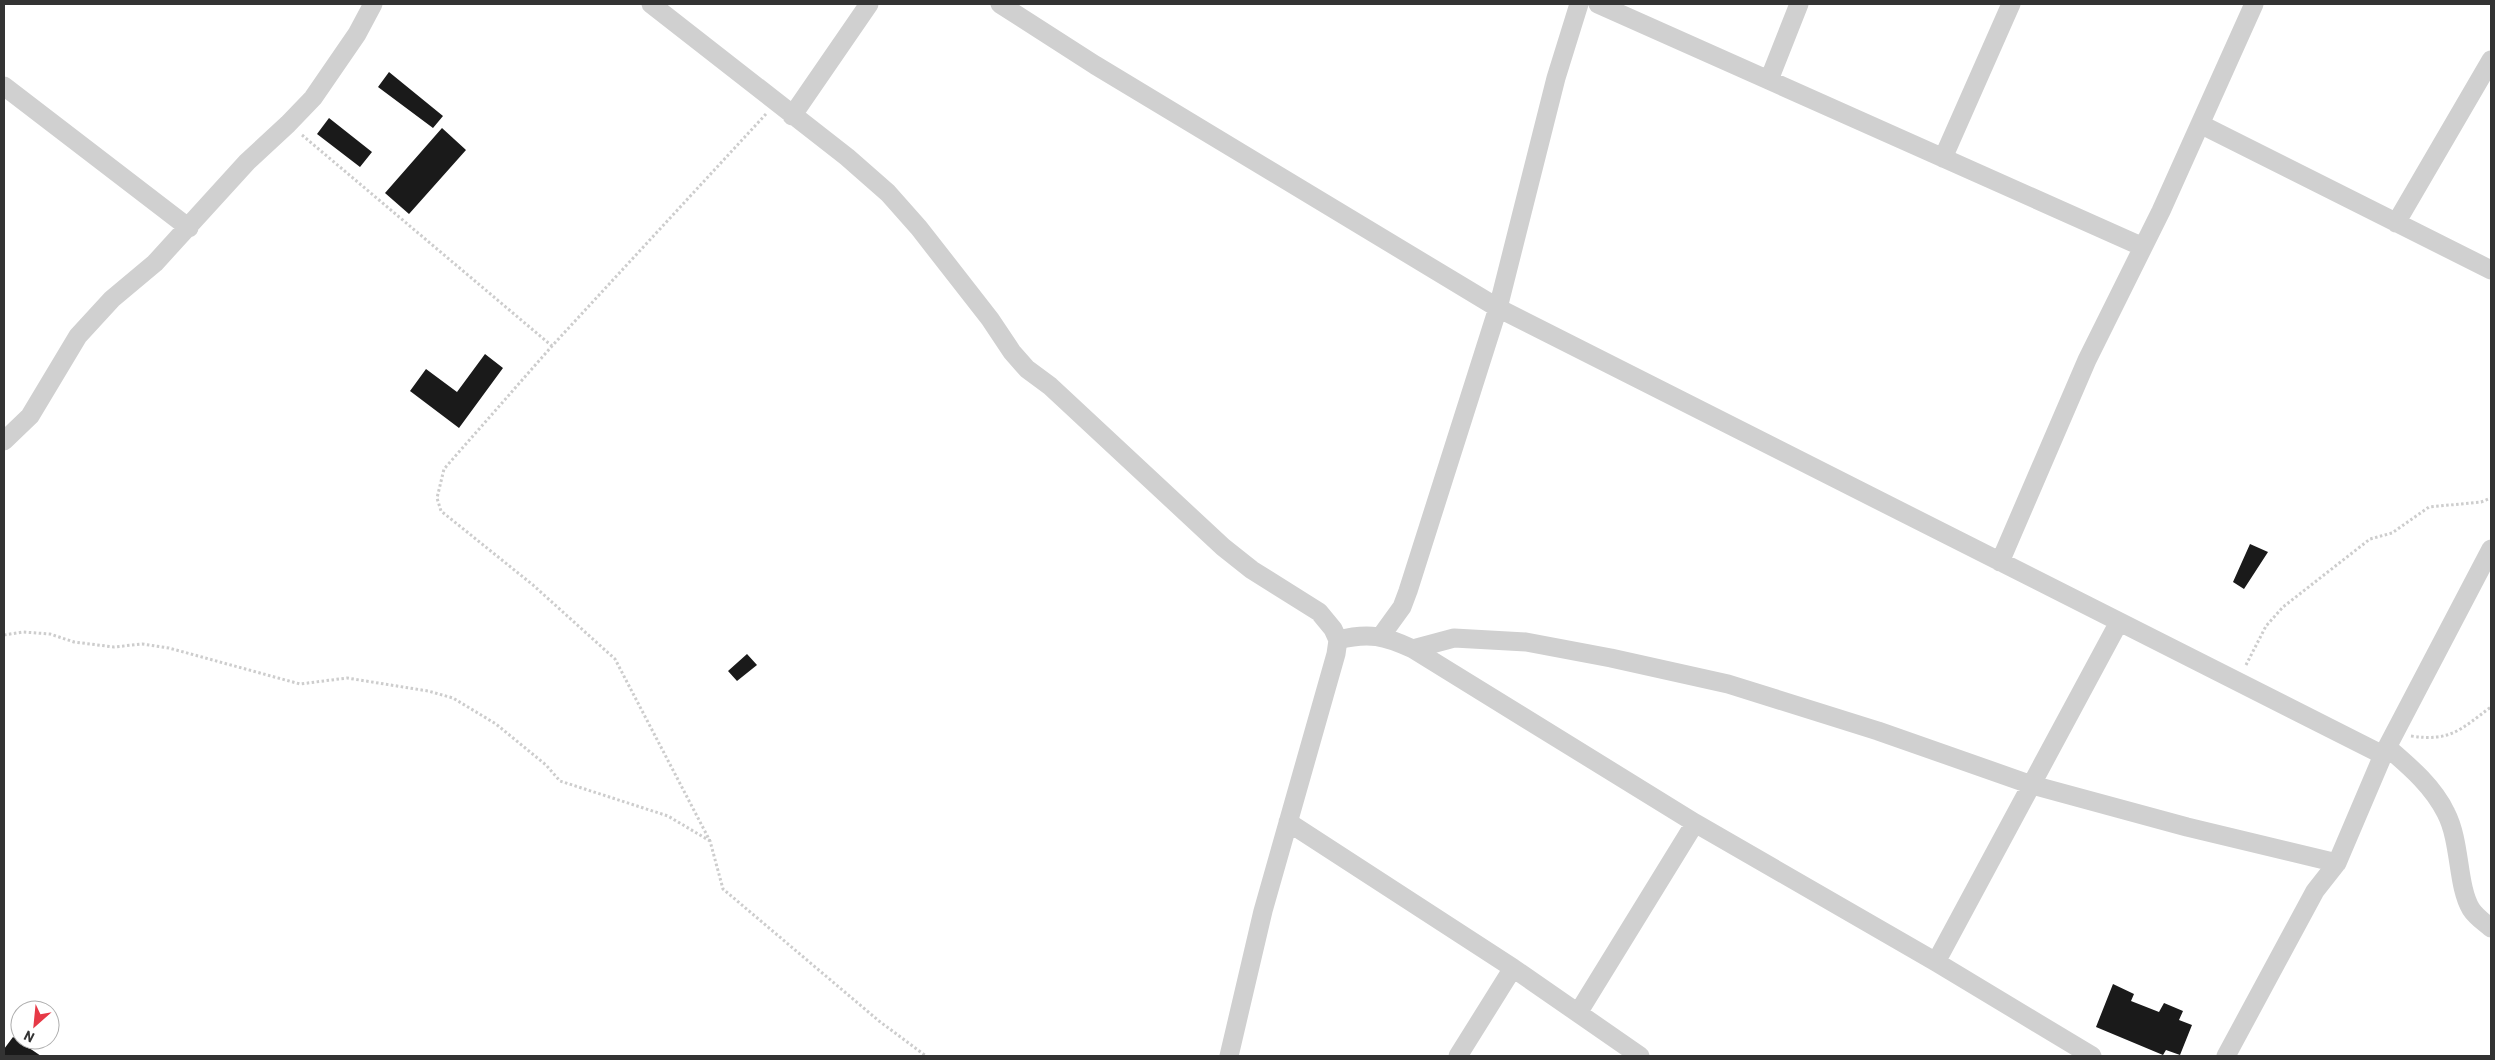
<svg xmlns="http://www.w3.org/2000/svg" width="2495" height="1060" font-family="Barlow,sans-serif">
<rect width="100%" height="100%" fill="#fff"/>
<path fill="#1a1a1a" d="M389,72L443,116L433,128L378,87Z
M329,118L372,152L360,167L317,134Z
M442,128L466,150L409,214L385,193Z
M485,354L503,368L459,428L410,391L426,369L457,392Z
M2250,544L2268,552L2244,589L2233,582Z
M747,654L757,665L737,681L728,671Z
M2113,984L2134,994L2131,1001L2159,1012L2164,1003L2183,1011L2179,1020L2192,1025L2180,1055L2166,1050L2163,1055L2096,1027Z
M13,1037L41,1056H4V1049Z"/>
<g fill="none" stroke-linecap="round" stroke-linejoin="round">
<path stroke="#cdcdcd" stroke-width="3" stroke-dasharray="2.5 2.5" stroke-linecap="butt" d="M766,114L552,346L444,469L437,498L441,511L533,585L615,659L710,841L723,889L879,1021L926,1056
M302,135L552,346
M4,635L23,632L50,634L74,642L114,647L142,644L169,648L300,684L347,678L428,691L453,698L496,724L546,765L560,781L668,816L710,841
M2246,665L2266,626L2283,607L2370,539L2392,533L2429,507L2481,502L2491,498
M2411,736C2451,742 2461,729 2491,707"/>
<path stroke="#d0d0d0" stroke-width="19" d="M651,4L847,157L888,193L919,228L990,319L1012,352L1027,369L1050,386L1223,547L1252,570L1319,612L1333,629L1338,640L1336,654L1263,911L1229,1056
M1000,4L1095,65L1498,308L2383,755
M1598,4L2143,247
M1769,80L1799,4
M4,86L189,228
M792,116L869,4
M2200,124L2491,270
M1943,158L2011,4
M2396,223L2491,60
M4,441L30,416L78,336L112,299L155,263L247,162L288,124L313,98L357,34L373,4
M2000,562L2087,360L2161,211L2254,4
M1381,636L1402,607L1408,591L1498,308L1556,78L1579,4
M1338,640C1369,632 1385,636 1413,649L1695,823L1936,962L2092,1056
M1413,649L1454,638L1526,642L1611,658L1728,684L1878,731L2032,785L2187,827L2337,863
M2387,747C2409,766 2433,786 2446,813C2461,842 2457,886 2471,909C2476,917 2484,922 2491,928
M1288,822L1513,968L1640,1056
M1936,962L2119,622
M1578,1013L1695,823
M1458,1056L1513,968
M2226,1056L2315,891L2337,863L2383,755L2491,549"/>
</g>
<rect width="2495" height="1060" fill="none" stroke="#333333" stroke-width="10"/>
<g transform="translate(35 1025) rotate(207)"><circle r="24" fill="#ffffff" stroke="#adadad"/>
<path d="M0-4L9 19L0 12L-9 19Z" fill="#e63946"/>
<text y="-8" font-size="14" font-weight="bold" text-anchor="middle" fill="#333333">N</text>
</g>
</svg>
